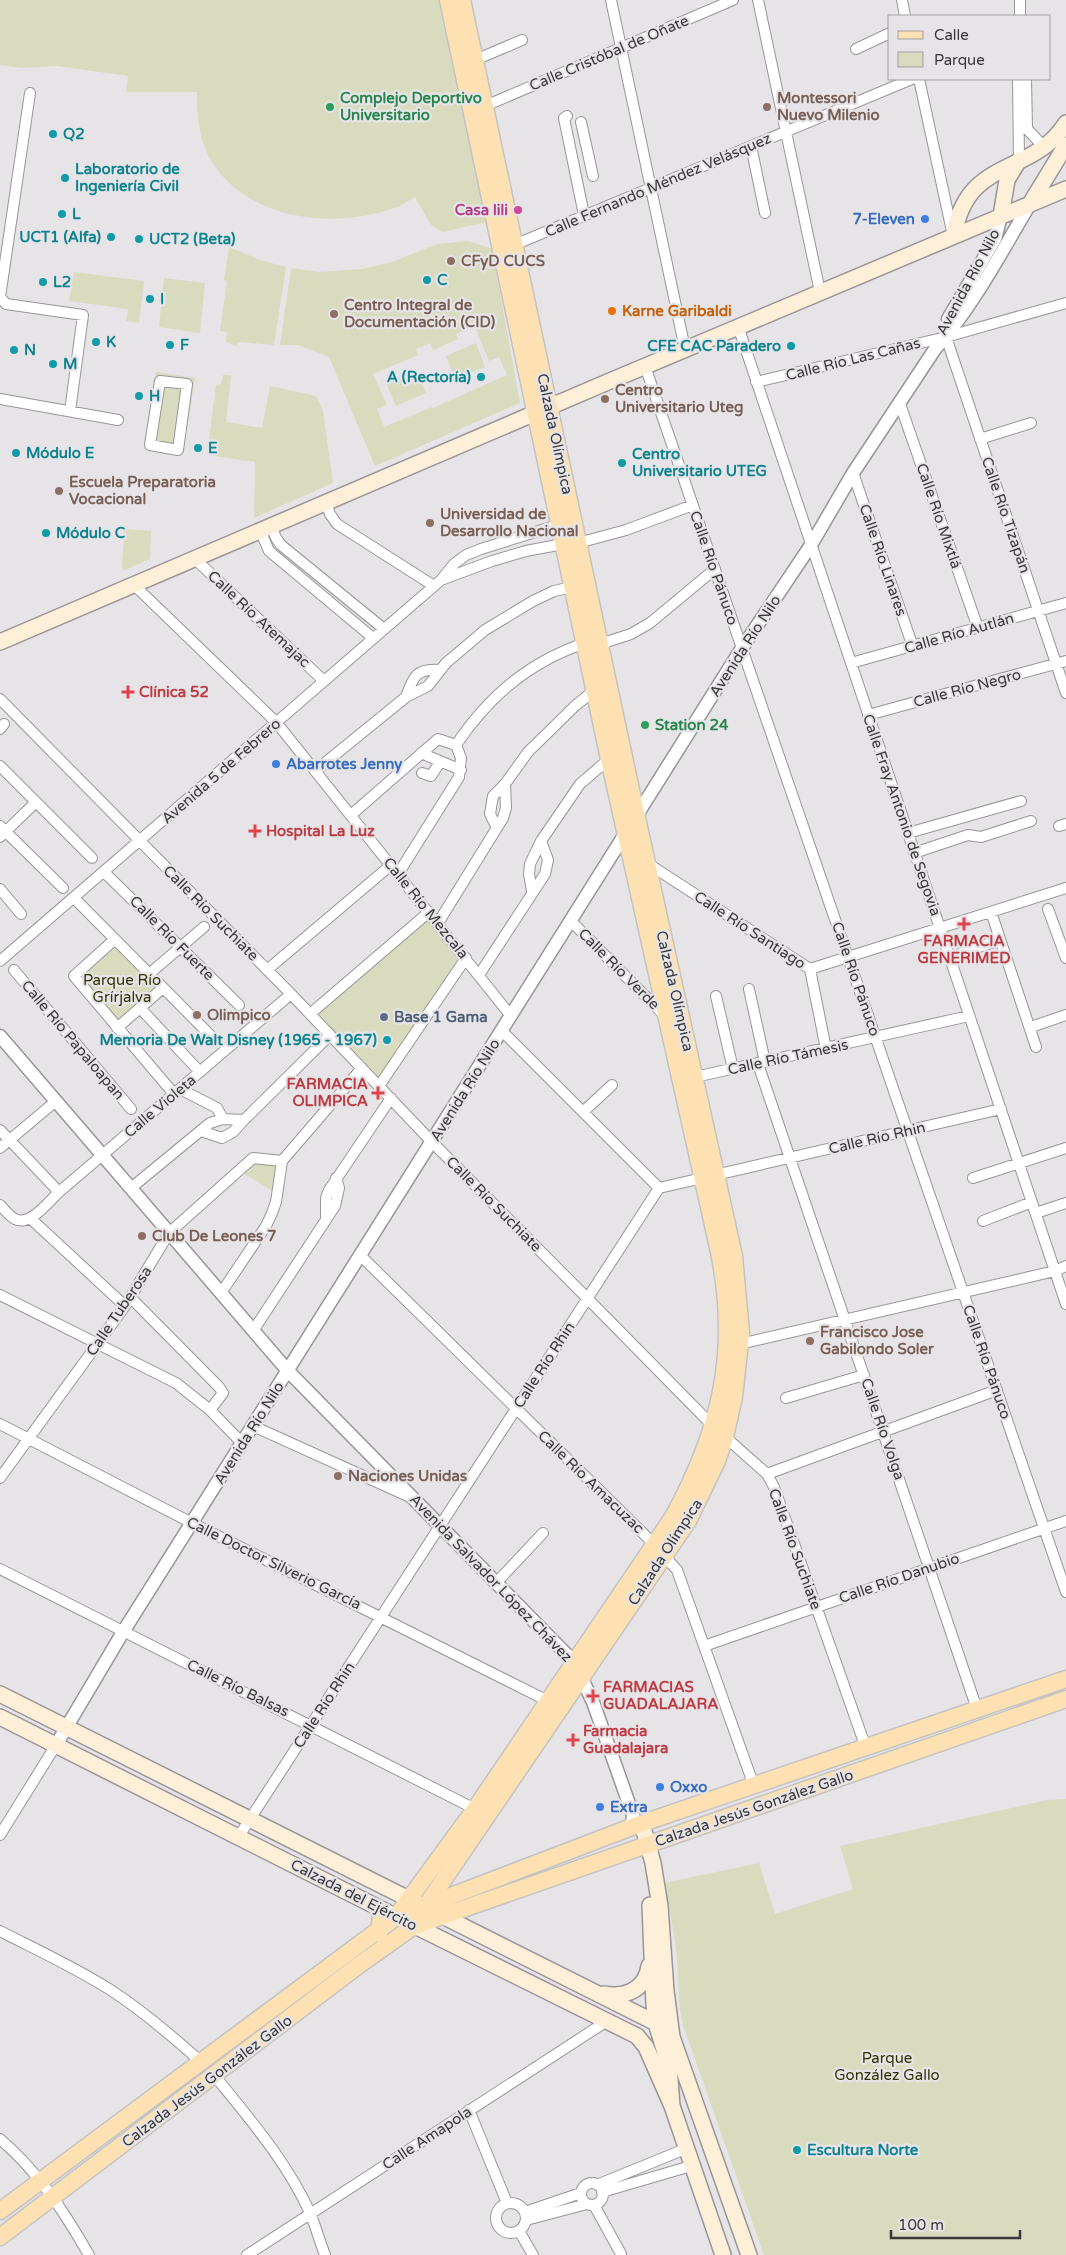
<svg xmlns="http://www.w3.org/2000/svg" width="1066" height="2255" font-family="'Varela Round',sans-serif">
<rect width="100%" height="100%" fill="#e7e4e8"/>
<path fill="#d8dbbe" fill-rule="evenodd" d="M0,0H439L487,222L443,232L431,225L415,197C408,201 400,207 391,209C333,229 251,220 214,165C199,143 197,117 197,92H126L128,76L57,66L22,68L0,65Z
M468,241L492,249L520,403L375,466L329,357L299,345H280L291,268L318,272L362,269L392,262L437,244ZM475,327L489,361L499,357L507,375L433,408L432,407L384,427L377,409L387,405L373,374L418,355L416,349L430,343L433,350L458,339L456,334Z
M229,247L260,260L286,267L274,345L238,342L237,347L226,342L227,332L220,331L227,281L224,280Z
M74,272L144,281L139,323L126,321L128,309L69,301Z
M164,278L205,283L200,333L159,327Z
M476,343L485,367L455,379L446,356Z
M416,370L426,393L396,406L386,383Z
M156,372L195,378L184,447L146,441Z
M223,375H231L226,422L262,428L270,386L316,396L323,411L333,483L254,518L255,462L207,455L216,385L221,384Z
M125,529L151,531L150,559L123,571L122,562Z
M429,912L466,958L379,1086L310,1014Z
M114,947L158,990L119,1024L79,977Z
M253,1159L281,1162L277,1194L240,1171Z
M1066,1799V2255H764L683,2025C677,2002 679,1982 677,1959C675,1934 669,1908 664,1883L759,1863L775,1914L853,1889L840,1846L1047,1800Z"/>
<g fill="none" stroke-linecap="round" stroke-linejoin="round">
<defs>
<path id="minor" d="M611,0L685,349
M758,0L820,292
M902,0L905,16
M1020,16V0
M856,49L890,33
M475,60L522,40
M919,79L953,236
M1018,79L1019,160
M1026,79L1027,129L1045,148
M485,106L733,0
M567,116L564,118L584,215
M581,122L593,176
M751,146L765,213
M514,245L912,79
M0,297L30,93
M0,297L6,304L83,315L70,411
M738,326L1066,1304
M946,337L1066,693
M645,366L1066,1592
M160,381L187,384L178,450L150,445Z
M756,382L946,337L1066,303
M0,399L118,420
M900,404L978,628
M980,439L1031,423
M853,473L913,647
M326,502L330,514L337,524L434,586
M271,525L276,538L281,545L384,629
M260,530L269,551L373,638
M194,558L324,681
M441,580L492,561L526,551L563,544L578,543L626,530L693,505
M133,584L276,722L511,1016
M600,644L631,634L650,623L715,569
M851,663L1066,603
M406,697C413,676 417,668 440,670
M0,699L291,994L432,1142L587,1298L713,1426L767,1474L774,1487L866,1748
M868,715L1066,661
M0,729L4,724
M456,745C489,696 529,662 585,643
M421,753L461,770
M0,766L92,858
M315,771L406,697L428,686L446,663L485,630L533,601L554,591L572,587
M422,773L431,776L440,762
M351,815L438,739L456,745L461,758L459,777L398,874
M0,826L63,888
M1059,826L1066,824
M497,828L490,814L493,796L505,784L528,752L576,705L595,690
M908,833L1021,801
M0,837L36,802
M914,853L968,835L981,837L1031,821
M647,863L810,969L826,1049
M104,872L239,1005
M0,889L21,914
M532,891L529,874L530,864L541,841L580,784L609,759
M74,898L212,1037
M1048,909L1066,958
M991,912L1036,1047
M571,921L665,1016
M438,923L503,818L506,808L505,784
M114,940L74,976L174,1094
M961,953L1000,940
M0,961L441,580L454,564L466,555L481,549L564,523
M810,969L1066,888
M14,970L131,1109
M267,970L391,865
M149,974L204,927
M479,975L545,874L548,860L541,841
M749,989L765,1062
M716,996L733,1069
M140,1008L200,1072
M310,1014L429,912
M1031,1027L1066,1015
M117,1028L163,988
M502,1031L659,1188
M758,1064L977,1709
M695,1077L969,1016
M379,1086L466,958
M180,1089L217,1108L223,1119
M583,1112L612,1085
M0,1130L59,1192
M201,1131L222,1138L233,1132L244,1120
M0,1148L56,1101
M973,1178L1066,1148
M131,1188L210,1123L223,1119L244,1120L330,1035
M0,1205C5,1210 9,1216 15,1219C30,1227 49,1201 59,1192L291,994
M1036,1213L1066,1203
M30,1218L125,1306
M326,1220V1198L329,1190L391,1098
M983,1221L1032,1202
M361,1256L654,1544L677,1570L754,1786
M221,1293L266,1226L272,1213L276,1202L282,1161L362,1068
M0,1295L176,1383L210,1410L242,1443
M131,1298L219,1387L223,1393L210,1410
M253,1331L335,1206L339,1188L336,1178
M740,1344L1055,1271L1066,1266
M786,1398L864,1375
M0,1424L192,1523L548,1701
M253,1426L410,1497
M767,1474L997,1390
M0,1478L125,1306L169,1233L253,1158L282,1161
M0,1569L475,1809
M496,1583L543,1533
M704,1646L1066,1521
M0,1835L56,1745
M239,1836L659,1188L1001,1109
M0,1931C37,1950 74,1967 109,1989C142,2010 171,2035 200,2061
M214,2075C249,2118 288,2163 311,2215C316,2228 320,2242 325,2255
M469,2110L507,2203
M0,2139C37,2170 65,2213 89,2255
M581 2194a11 11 0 1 1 22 0a11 11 0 1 1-22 0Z
M597,2185L685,2149
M602,2192L691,2166
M496 2218a15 15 0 1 1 30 0a15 15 0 1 1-30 0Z
M594,2205L621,2254
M525,2212L581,2193
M526,2220L587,2204
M519,2231L533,2255
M247,2255L607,2021"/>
<path id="tertiary" d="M948,319L995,239L1001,216
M0,1036L288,1371L574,1662L593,1702L633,1815L632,1827
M56,1745L123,1632L742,648L811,545L853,473L935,349C972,308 1002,251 1030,204"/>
<path id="secondary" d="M1030,204L1066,145
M1001,216L1007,180L1019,160
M954,236C966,156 1032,177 1066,123
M0,642L610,381L1066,189
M0,1694L656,2023L672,2037
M0,1717L387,1912
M642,1824L653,1863L660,1906L666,1991L672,2037L749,2255
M650,1905L654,2005L656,2023L669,2066L672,2106L723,2255
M407,1922L637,2036L646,2047L672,2106
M604,1994C626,1998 646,1989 649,1966"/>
<path id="primary" d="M377,1907L381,1916L379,1934
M396,1917L475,1809L673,1517C721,1429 739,1351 719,1252L609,759L448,0
M414,1926L425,1907L688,1521L717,1461L725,1437L734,1397L741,1333L734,1256L637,818L462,0
M0,2211L396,1917L637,1825L1066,1679
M0,2237L359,1965L414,1926L1066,1699"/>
</defs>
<use href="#minor" stroke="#989599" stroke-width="12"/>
<use href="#tertiary" stroke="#989599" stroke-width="15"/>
<use href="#secondary" stroke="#989599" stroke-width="18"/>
<use href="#primary" stroke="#c3c3c4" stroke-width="19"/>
<use href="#minor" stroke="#fff" stroke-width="10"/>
<use href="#tertiary" stroke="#fff" stroke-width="12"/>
<use href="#secondary" stroke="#fef0d8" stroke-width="15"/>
<use href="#primary" stroke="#fde1b2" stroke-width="16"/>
</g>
<g fill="#2e9e5b" stroke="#e7e4e8" stroke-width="2">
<circle cx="330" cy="107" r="5"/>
<circle cx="645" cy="725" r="5"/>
</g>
<g fill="#8d6e63" stroke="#e7e4e8" stroke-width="2">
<circle cx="767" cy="107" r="5"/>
<circle cx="451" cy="261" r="5"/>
<circle cx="334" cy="314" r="5"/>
<circle cx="605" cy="399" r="5"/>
<circle cx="59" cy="491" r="5"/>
<circle cx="430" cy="523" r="5"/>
<circle cx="197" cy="1015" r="5"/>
<circle cx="142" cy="1236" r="5"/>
<circle cx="810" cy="1341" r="5"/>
<circle cx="338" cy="1476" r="5"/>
</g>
<g fill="#0f9aa8" stroke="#e7e4e8" stroke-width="2">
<circle cx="53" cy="134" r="5"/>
<circle cx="65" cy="178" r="5"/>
<circle cx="62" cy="214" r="5"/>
<circle cx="111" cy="237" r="5"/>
<circle cx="139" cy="239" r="5"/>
<circle cx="427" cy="280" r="5"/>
<circle cx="43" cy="282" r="5"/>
<circle cx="150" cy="299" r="5"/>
<circle cx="96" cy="342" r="5"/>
<circle cx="170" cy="345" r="5"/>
<circle cx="791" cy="346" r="5"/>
<circle cx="14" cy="350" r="5"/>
<circle cx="53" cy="364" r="5"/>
<circle cx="481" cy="377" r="5"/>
<circle cx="139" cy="396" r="5"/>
<circle cx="198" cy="448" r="5"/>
<circle cx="16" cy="453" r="5"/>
<circle cx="622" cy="463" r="5"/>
<circle cx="46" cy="533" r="5"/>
<circle cx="387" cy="1040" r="5"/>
<circle cx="797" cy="2150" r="5"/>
</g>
<circle fill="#d1479c" stroke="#e7e4e8" stroke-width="2" cx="518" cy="210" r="5"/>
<g fill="#3f7fe0" stroke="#e7e4e8" stroke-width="2">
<circle cx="925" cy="219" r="5"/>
<circle cx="276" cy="764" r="5"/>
<circle cx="660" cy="1787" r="5"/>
<circle cx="600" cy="1807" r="5"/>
</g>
<circle fill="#e8710a" stroke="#e7e4e8" stroke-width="2" cx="612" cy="311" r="5"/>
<g fill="#e0444e" stroke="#e7e4e8" stroke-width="2">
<path d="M125.5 684.5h5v5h5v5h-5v5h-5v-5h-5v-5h5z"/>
<path d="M252.5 823.5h5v5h5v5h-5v5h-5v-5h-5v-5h5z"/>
<path d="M961.5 916.5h5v5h5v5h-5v5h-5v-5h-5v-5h5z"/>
<path d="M375.5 1085.5h5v5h5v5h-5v5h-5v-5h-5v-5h5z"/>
<path d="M590.5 1688.5h5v5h5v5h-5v5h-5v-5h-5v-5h5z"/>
<path d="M570.5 1732.5h5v5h5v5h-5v5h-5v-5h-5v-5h5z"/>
</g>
<circle fill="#5c6f8a" stroke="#e7e4e8" stroke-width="2" cx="384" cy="1017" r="5"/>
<g text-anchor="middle" stroke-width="4.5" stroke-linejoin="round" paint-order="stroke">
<g font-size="15" fill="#383739" stroke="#e7e4e8">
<text transform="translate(609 53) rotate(-23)" y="5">Calle Cristóbal de Oñate</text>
<text transform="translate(658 185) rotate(-23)" y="5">Calle Fernando Méndez Velásquez</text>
<text transform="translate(968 282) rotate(-62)" y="5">Avenida Río Nilo</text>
<text transform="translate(853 359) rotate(-14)" y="5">Calle Río Las Cañas</text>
<text transform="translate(555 434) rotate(78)" y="5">Calzada Olímpica</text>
<text transform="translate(1006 515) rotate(71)" y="5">Calle Río Tizapán</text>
<text transform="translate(939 516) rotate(71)" y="5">Calle Río Mixtlá</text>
<text transform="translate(883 560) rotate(71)" y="5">Calle Río Linares</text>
<text transform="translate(714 568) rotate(71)" y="5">Calle Río Pánuco</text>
<text transform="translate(259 619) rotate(43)" y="5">Calle Río Atemajac</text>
<text transform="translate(959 633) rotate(-16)" y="5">Calle Río Autlán</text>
<text transform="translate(745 646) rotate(-57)" y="5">Avenida Río Nilo</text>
<text transform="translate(967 688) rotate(-15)" y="5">Calle Río Negro</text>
<text transform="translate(221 771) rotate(-41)" y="5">Avenida 5 de Febrero</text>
<text transform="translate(902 815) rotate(71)" y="5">Calle Fray Antonio de Segovia</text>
<text transform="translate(426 908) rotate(51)" y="5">Calle Río Mezcala</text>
<text transform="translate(211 913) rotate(45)" y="5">Calle Río Suchiate</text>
<text transform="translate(750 930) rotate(33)" y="5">Calle Río Santiago</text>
<text transform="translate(172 938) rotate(45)" y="5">Calle Río Fuerte</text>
<text transform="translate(619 969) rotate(45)" y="5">Calle Río Verde</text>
<text transform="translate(856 979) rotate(71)" y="5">Calle Río Pánuco</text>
<text transform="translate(675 991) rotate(77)" y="5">Calzada Olímpica</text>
<text transform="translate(73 1040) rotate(50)" y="5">Calle Río Papaloapan</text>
<text transform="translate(788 1057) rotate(-12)" y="5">Calle Río Támesis</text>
<text transform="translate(465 1090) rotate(-58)" y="5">Avenida Río Nilo</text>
<text transform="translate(160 1106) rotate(-40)" y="5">Calle Violeta</text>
<text transform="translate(877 1138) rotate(-13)" y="5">Calle Río Rhin</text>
<text transform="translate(494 1204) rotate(45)" y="5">Calle Río Suchiate</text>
<text transform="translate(119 1311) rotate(-56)" y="5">Calle Tuberosa</text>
<text transform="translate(987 1362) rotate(71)" y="5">Calle Río Pánuco</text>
<text transform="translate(544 1365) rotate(-57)" y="5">Calle Río Rhin</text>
<text transform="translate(883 1429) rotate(71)" y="5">Calle Río Volga</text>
<text transform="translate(249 1433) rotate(-58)" y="5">Avenida Río Nilo</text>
<text transform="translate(591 1482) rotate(44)" y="5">Calle Río Amacuzac</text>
<text transform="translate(795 1549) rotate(70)" y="5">Calle Río Suchiate</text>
<text transform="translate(665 1552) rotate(-57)" y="5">Calzada Olímpica</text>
<text transform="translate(274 1563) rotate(26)" y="5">Calle Doctor Silverio García</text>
<text transform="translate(491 1578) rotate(46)" y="5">Avenida Salvador López Chávez</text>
<text transform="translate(899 1578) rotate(-19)" y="5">Calle Río Danubio</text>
<text transform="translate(238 1688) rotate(26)" y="5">Calle Río Balsas</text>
<text transform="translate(324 1705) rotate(-57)" y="5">Calle Río Rhin</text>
<text transform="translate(754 1808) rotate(-19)" y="5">Calzada Jesús González Gallo</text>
<text transform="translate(354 1895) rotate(27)" y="5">Calzada del Ejército</text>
<text transform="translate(207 2081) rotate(-37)" y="5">Calzada Jesús González Gallo</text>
<text transform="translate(427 2138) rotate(-33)" y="5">Calle Amapola</text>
</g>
<g font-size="15" font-weight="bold" fill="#27864d" stroke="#e7e4e8" text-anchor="start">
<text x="340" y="103">Complejo Deportivo<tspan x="340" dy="17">Universitario</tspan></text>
<text x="655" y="730">Station 24</text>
</g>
<g font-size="15" font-weight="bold" fill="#785e54" stroke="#e7e4e8" text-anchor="start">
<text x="777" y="103">Montessori<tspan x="777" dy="17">Nuevo Milenio</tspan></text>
<text x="461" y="266">CFyD CUCS</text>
<text x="344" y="310">Centro Integral de<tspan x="344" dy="17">Documentación (CID)</tspan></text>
<text x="615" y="395">Centro<tspan x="615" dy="17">Universitario Uteg</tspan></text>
<text x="69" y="487">Escuela Preparatoria<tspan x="69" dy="17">Vocacional</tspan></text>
<text x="440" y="519">Universidad de<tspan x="440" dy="17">Desarrollo Nacional</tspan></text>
<text x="207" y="1020">Olimpico</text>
<text x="152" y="1241">Club De Leones 7</text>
<text x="820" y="1337">Francisco Jose<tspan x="820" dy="17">Gabilondo Soler</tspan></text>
<text x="348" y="1481">Naciones Unidas</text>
</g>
<g font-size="15" font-weight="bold" fill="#0d838f" stroke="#e7e4e8" text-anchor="start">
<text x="63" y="139">Q2</text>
<text x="75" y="174">Laboratorio de<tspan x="75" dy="17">Ingeniería Civil</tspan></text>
<text x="72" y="219">L</text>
<text x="101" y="242" text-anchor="end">UCT1 (Alfa)</text>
<text x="149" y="244">UCT2 (Beta)</text>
<text x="437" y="285">C</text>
<text x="53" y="287">L2</text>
<text x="160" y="304">I</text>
<text x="106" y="347">K</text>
<text x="180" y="350">F</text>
<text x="781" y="351" text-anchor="end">CFE CAC Paradero</text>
<text x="24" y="355">N</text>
<text x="63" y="369">M</text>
<text x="471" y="382" text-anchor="end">A (Rectoría)</text>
<text x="149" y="401">H</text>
<text x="208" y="453">E</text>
<text x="26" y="458">Módulo E</text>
<text x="632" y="459">Centro<tspan x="632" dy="17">Universitario UTEG</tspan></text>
<text x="56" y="538">Módulo C</text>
<text x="377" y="1045" text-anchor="end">Memoria De Walt Disney (1965 - 1967)</text>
<text x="807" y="2155">Escultura Norte</text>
</g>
<g font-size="15" font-weight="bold" fill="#b23c85" stroke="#e7e4e8" text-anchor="end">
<text x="508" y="215">Casa lili</text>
</g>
<g font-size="15" font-weight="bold" fill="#366cbe" stroke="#e7e4e8" text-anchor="start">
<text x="915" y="224" text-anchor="end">7-Eleven</text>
<text x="286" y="769">Abarrotes Jenny</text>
<text x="670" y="1792">Oxxo</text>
<text x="610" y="1812">Extra</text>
</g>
<g font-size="15" font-weight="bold" fill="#c56008" stroke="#e7e4e8" text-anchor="start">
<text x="622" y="316">Karne Garibaldi</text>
</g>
<g font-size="15" font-weight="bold" fill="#be3a42" stroke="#e7e4e8" text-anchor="start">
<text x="139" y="697">Clínica 52</text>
<text x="266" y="836">Hospital La Luz</text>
<text x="964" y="946" text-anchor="middle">FARMACIA<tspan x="964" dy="17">GENERIMED</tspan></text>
<text x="368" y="1089" text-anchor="end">FARMACIA<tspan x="368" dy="17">OLIMPICA</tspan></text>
<text x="603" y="1692">FARMACIAS<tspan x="603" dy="17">GUADALAJARA</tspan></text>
<text x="583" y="1736">Farmacia<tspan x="583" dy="17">Guadalajara</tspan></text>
</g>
<g font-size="15" fill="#303200" stroke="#e7e4e8">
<text x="122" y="985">Parque Río<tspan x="122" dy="17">Grírjalva</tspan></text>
<text x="887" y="2063">Parque<tspan x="887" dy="17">González Gallo</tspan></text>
</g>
<g font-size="15" font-weight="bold" fill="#4e5e75" stroke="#e7e4e8" text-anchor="start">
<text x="394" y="1022">Base 1 Gama</text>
</g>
</g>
<rect x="888" y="15" width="162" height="65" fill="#e7e4e8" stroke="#a19fa2"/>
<rect x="898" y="31" width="25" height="8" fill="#fde1b2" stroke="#a19fa2"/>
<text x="934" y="40" font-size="15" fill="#383739">Calle</text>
<rect x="898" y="52" width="25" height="15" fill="#d8dbbe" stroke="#a19fa2"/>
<text x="934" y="65" font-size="15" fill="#383739">Parque</text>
<path d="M891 2230v8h129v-8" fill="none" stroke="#383739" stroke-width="2.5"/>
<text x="898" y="2230" font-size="15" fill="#383739" stroke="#e7e4e8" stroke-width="4" paint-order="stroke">100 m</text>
</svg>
